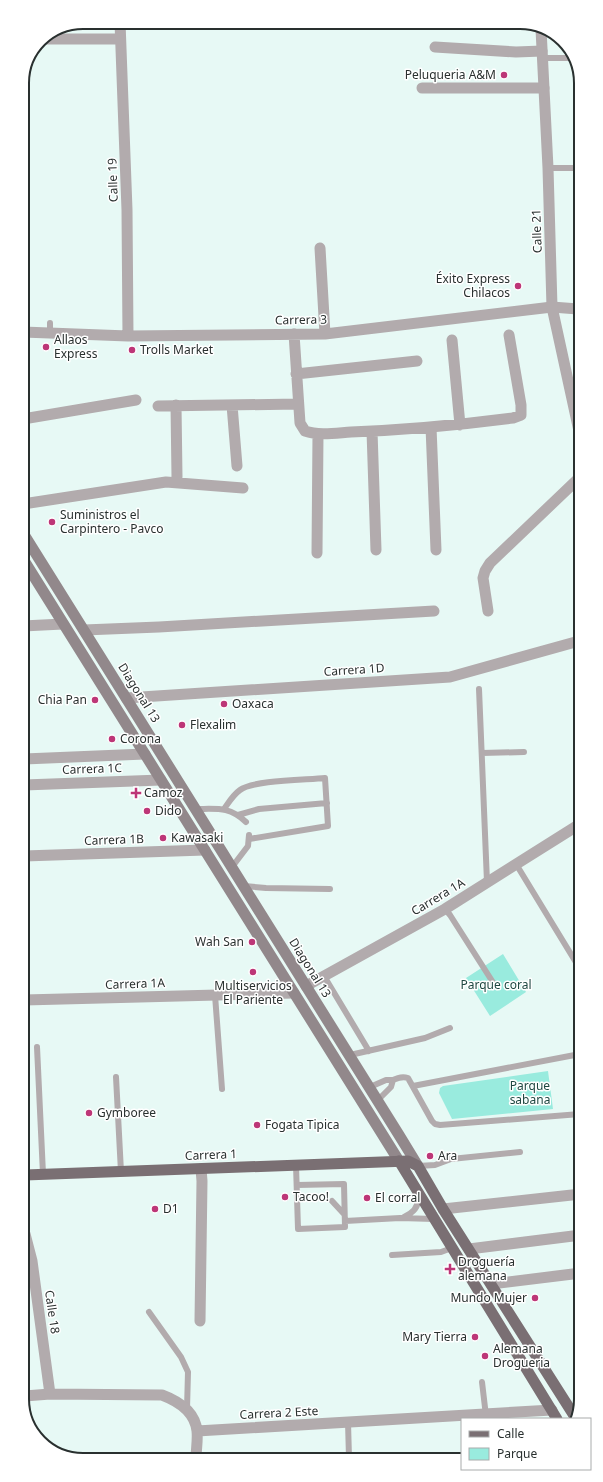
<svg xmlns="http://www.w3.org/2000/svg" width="603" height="1482" font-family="'Noto Sans',sans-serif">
<rect width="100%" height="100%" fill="#e7f9f5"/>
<path fill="#99ebde" d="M503,954L526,992L490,1016L466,978Z
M548,1071L553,1109L452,1119L439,1093L440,1088L443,1086Z"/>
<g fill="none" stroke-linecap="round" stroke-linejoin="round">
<path stroke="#b2abad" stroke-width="6" d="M543,58H574
M548,168H578
M50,323V332
M479,689L487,882
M482,753L524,752
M195,809C217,809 229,806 246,822
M224,809C229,802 233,795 240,790C253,780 306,780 325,778L328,826L249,839
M238,815L259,809L327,803
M516,864L580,969
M232,867L248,846L249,835
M244,886L266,888L330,889
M445,909L450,915L494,984
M324,976L369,1051
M215,995L222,1089
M37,1047L43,1174
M350,1055L425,1038L450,1028
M116,1077L121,1172
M393,1080C398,1078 402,1076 408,1078L432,1121L435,1124L440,1125L580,1114
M413,1086L580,1054
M370,1087L386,1080H393L391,1087L378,1100
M296,1165L298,1229L345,1227L344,1184L297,1185
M418,1166L435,1165L451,1159L520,1152
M332,1201L344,1214
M404,1217C413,1213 420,1207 418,1195
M345,1221L400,1218L434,1219
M392,1255L441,1252L452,1248
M149,1312L181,1357L188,1372L187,1409
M482,1382L486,1416
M348,1422L349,1458"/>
<path stroke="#b2abad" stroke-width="11" d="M120,22L127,210L128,336
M42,39H120
M435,47L516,52L542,51
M422,88H544
M320,248L325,334
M23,332L128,336L325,334L552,307L578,309
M294,334L300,423L305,431C319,436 336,433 351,432C405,430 459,425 513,418L521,415V405L509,335
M452,340L460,425
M296,374L417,361
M176,405L177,477
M232,405L237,466
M158,406L298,404
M23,419L136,400
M431,427L436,550
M372,431L376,550
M23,504L166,482L243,488
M317,553L318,434
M488,611L483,578L485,571L490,563L579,478
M23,626L63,624
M84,630L159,627L434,611
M126,698L450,677L579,641
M24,759L145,754
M24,785L161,780
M24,856L205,850
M306,986L445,909L580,824
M24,1000L294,993
M443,1209L581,1194
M25,1234L32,1261L50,1394
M469,1249L581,1235
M491,1284L581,1273
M200,1321L202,1181L201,1169
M25,1396L50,1394L162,1395C178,1401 195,1412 197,1431C198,1440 196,1450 196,1459
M197,1431L552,1410"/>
<path stroke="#b2abad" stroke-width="11" d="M541,29L548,168L552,307L579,431"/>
<path stroke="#92888b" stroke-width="11" d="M23,533L399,1135L418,1166
M23,559L399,1161"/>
<path stroke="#7a6f73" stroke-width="11" d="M399,1161L557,1419
M25,1175L408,1161L418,1166L443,1209L575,1417"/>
</g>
<g fill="#bd3677" stroke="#fff" stroke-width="1.5">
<circle cx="504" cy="75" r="4"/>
<circle cx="518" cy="286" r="4"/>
<circle cx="46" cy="347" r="4"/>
<circle cx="132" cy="350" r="4"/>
<circle cx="52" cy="522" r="4"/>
<circle cx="95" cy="700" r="4"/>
<circle cx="224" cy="704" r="4"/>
<circle cx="182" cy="725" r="4"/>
<circle cx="112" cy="739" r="4"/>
<path d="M134 787h4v4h4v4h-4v4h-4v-4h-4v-4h4z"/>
<circle cx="147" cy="811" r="4"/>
<circle cx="163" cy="838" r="4"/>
<circle cx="252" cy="942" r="4"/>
<circle cx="253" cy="972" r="4"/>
<circle cx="89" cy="1113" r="4"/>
<circle cx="257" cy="1125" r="4"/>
<circle cx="430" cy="1156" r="4"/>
<circle cx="285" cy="1197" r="4"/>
<circle cx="367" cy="1198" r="4"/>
<circle cx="155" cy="1209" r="4"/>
<path d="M448 1263h4v4h4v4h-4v4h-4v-4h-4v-4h4z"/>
<circle cx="535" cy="1298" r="4"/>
<circle cx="475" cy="1337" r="4"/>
<circle cx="485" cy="1356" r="4"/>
</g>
<g text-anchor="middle" stroke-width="3" stroke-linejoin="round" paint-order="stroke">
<g font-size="12" fill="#29302f" stroke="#fff" text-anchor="start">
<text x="496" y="79" text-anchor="end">Peluqueria A&amp;M</text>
<text x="510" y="283" text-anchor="end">Éxito Express<tspan x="510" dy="14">Chilacos</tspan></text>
<text x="54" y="344">Allaos<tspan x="54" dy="14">Express</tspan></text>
<text x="140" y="354">Trolls Market</text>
<text x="60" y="519">Suministros el<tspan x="60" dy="14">Carpintero - Pavco</tspan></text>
<text x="87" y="704" text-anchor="end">Chia Pan</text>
<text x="232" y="708">Oaxaca</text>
<text x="190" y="729">Flexalim</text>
<text x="120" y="743">Corona</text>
<text x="144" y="797">Camoz</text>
<text x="155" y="815">Dido</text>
<text x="171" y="842">Kawasaki</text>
<text x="244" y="946" text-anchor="end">Wah San</text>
<text x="253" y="990" text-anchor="middle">Multiservicios<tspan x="253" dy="14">El Pariente</tspan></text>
<text x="97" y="1117">Gymboree</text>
<text x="265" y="1129">Fogata Tipica</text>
<text x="438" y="1160">Ara</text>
<text x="293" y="1201">Tacoo!</text>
<text x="375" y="1202">El corral</text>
<text x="163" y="1213">D1</text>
<text x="458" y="1266">Droguería<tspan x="458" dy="14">alemana</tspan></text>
<text x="527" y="1302" text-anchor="end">Mundo Mujer</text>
<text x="467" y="1341" text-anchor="end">Mary Tierra</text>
<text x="493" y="1353">Alemana<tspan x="493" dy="14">Drogueria</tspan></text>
</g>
<g font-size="12" fill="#29302f" stroke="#fff">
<text transform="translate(113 180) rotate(-92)" y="4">Calle 19</text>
<text transform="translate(537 231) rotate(-92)" y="4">Calle 21</text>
<text transform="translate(301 320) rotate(-1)" y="4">Carrera 3</text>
<text transform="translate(354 670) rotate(-4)" y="4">Carrera 1D</text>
<text transform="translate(139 693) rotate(58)" y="4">Diagonal 13</text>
<text transform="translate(92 769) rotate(-2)" y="4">Carrera 1C</text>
<text transform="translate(114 840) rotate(-2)" y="4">Carrera 1B</text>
<text transform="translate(438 897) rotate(-31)" y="4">Carrera 1A</text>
<text transform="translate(310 968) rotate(58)" y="4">Diagonal 13</text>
<text transform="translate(135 984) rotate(-2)" y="4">Carrera 1A</text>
<text transform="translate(211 1155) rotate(-2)" y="4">Carrera 1</text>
<text transform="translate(52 1312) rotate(82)" y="4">Calle 18</text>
<text transform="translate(279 1413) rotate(-3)" y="4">Carrera 2 Este</text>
</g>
<g font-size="12" fill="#1f4842" stroke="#fff">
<text x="496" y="989">Parque coral</text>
<text x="530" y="1090">Parque<tspan x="530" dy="14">sabana</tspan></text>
</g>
</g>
<path d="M0 0H603V1482H0ZM83 29H520A54 54 0 0 1 574 83V1399A54 54 0 0 1 520 1453H83A54 54 0 0 1 29 1399V83A54 54 0 0 1 83 29Z" fill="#fff" fill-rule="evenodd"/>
<path fill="none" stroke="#29302f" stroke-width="2" d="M83 29H520A54 54 0 0 1 574 83V1399A54 54 0 0 1 520 1453H83A54 54 0 0 1 29 1399V83A54 54 0 0 1 83 29Z"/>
<rect x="461" y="1418" width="130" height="52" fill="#ffffff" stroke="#a9acac"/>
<rect x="469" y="1431" width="20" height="6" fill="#7a6f73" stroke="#a9acac"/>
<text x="497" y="1438" font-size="12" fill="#29302f">Calle</text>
<rect x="469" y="1448" width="20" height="12" fill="#99ebde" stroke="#a9acac"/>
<text x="497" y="1458" font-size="12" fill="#29302f">Parque</text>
</svg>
